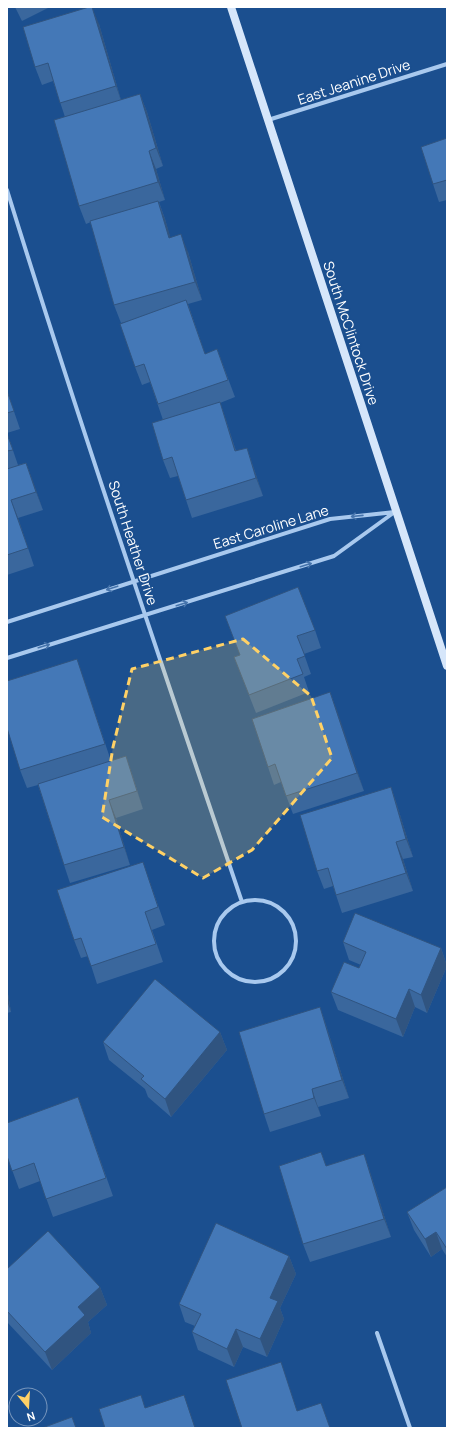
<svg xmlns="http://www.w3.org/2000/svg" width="454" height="1435" font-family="Manrope,sans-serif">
<rect width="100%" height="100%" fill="#1b4f8f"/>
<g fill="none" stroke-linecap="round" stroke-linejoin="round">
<path stroke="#a9c9ee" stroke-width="4" d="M268,120L447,64
M7,190C81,429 162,665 242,902
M7,622L330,519L395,512
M7,658L334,556L396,511
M214 941a41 41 0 1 1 82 0a41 41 0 1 1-82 0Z
M377,1333L410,1428"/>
<path stroke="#d6e6fa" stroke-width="8" d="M231,7L447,666"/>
</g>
<path fill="#3a679d" d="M15,7H50L22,21Z
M99,24L121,100L140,94L147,112L163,166L156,169L165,200L159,202L165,219L170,237L188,252L202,300L188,304L205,354L217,349L235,397L220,403L226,420L236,451L247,448L263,496L192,518L178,476L170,478L163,460V420L150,382L142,385L135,367L129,321L121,323L114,305L91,222L86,224L79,206L65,117L53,81L42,85L35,67Z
M447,138V200L439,202L433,184Z
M7,391L20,429L7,433L18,465L26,463L43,510L18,518L34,566L7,575Z
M225,616L315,630L321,648L304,654L311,674L304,677L309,692L256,713L234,657L240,655Z
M83,677L111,761L132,774L143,809L116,818L130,865L70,883L64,865L38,785L27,788L20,770Z
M330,692L364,791L293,814L281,782L274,785L268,767Z
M391,787L397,805L413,857L403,859L413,891L342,913L333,886L324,889L317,871Z
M149,880L165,925L152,930L163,962L97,984L88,956L81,958L74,940Z
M343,942L441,948L447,966L427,1013L415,1007L403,1037L338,1010L331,992L359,968L361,965L349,960Z
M7,988L11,1012L7,1013Z
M320,1007L326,1025L349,1098L318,1107L321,1116L270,1132L264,1114Z
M220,1032L227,1050L171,1117L148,1097L145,1089L109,1060L103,1042Z
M78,1097L113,1196L53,1217L40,1181L19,1189L7,1156Z
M321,1152L326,1166L364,1154L370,1172L391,1237L310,1262L303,1244Z
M447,1187V1257L442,1249L431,1257L414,1230L407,1212Z
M289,1256L296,1274L280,1308L284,1319L267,1357L243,1347L234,1367L198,1350L192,1332L195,1326L185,1322L179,1304Z
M7,1269L100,1287L107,1305L88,1322L91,1333L52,1370L7,1322Z"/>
<path fill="#305480" d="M92,7L99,24L122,104L116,86Z
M140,94L147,112L163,166L156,148Z
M149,151L156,169L165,200L158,182Z
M158,201L165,219L176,255L169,238Z
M181,234L188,252L202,300L195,282Z
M220,402L226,420L241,469L235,451Z
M247,448L263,496L256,478Z
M26,463L33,481L43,510L36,492Z
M11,500L18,518L34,566L28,548Z
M330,692L337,710L364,791L357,773Z
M126,756L132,774L143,809L137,791Z
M391,787L397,805L413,857L406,839Z
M109,800L116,818L130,865L124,847Z
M396,842L403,859L413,891L406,873Z
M441,948L447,966L427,1013L421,995Z
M7,988L11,1012L7,1001Z
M409,989L415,1007L403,1037L396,1019Z
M320,1007L326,1025L349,1098L342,1080Z
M220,1032L227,1050L171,1117L165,1099Z
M312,1089L321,1116L314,1098Z
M364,1154L370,1172L391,1237L384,1219Z
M436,1232L442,1249L431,1257L425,1239Z
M289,1256L296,1274L280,1308L284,1319L267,1357L260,1339L270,1298Z
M100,1287L107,1305L88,1322L91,1333L52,1370L45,1352L78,1307Z
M236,1329L243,1347L234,1367L227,1349Z"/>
<path fill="#4478b7" stroke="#305480" d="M89,7H92L116,86L60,103L48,63L35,67L23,27Z
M140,94L156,148L149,151L158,182L79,206L54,120Z
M447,138V180L433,184L421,147Z
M158,201L169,238L181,234L195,282L114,305L90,221Z
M186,300L205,354L217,349L228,380L158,404L144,364L135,367L120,324Z
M7,391L14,411L7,413Z
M220,402L235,451L247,448L256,478L186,500L172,457L163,460L152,423Z
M7,434L13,450L7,451Z
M26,463L36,492L11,500L28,548L7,555V469Z
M298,587L315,630L297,636L305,656L297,659L303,674L249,695L234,657L240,655L225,616Z
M77,659L105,744L20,770L7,728V681Z
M330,692L357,773L286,796L275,764L268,767L252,719Z
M126,756L137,791L109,800L124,847L64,865L38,784Z
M391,787L406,839L396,842L406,873L336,895L328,868L317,871L300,815Z
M143,862L158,907L145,912L156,944L91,966L81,938L74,940L57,890Z
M355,913L441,948L421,995L409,989L396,1019L331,992L344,962L359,968L366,952L343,942Z
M155,979L220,1032L165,1099L141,1079L144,1076L103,1042Z
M320,1007L342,1080L312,1089L314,1098L264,1114L239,1032Z
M78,1097L106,1178L46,1199L34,1163L12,1171L7,1156V1123Z
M321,1152L326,1166L364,1154L384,1219L303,1244L279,1166Z
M447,1187V1249L436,1232L425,1239L407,1212Z
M216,1223L289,1256L270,1298L278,1301L260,1339L236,1329L227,1349L192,1332L201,1314L179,1304Z
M48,1231L100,1287L78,1307L85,1315L45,1352L7,1311V1269Z
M281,1362L297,1411L321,1403L330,1428H242L226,1380Z
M141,1395L145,1408L184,1395L195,1428H105L99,1409Z
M72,1417L76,1428H42Z"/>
<defs><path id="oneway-shaft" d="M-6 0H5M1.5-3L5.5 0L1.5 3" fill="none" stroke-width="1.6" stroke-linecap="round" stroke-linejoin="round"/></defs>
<g stroke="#4674ac">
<use href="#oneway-shaft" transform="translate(357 516) rotate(174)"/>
<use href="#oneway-shaft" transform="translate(306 565) rotate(-17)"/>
<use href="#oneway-shaft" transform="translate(112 588) rotate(162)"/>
<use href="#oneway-shaft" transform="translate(182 604) rotate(-17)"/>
<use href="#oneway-shaft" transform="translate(44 646) rotate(-17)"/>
</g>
<path fill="#ffd166" fill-opacity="0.2" stroke="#ffd166" stroke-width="3" stroke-dasharray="8 5" stroke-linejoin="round" d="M243,639L311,696L332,758L252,850L203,878L102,817L113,747L132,669Z"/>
<g text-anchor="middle" stroke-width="3.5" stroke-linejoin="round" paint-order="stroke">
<g font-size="14" fill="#fff" stroke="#1b4f8f">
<text transform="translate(354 82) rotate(-18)" y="5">East Jeanine Drive</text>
<text transform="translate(351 333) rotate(72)" y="5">South McClintock Drive</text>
<text transform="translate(271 527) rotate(-17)" y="5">East Caroline Lane</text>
<text transform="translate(133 543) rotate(72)" y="5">South Heather Drive</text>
</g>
</g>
<rect width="454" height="1435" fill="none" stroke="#ffffff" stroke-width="16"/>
<g transform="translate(28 1407) rotate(162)"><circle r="19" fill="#1b4f8f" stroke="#7695bc"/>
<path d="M0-3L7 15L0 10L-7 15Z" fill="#ffd166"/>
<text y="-6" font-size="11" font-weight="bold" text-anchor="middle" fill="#ffffff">N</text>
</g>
</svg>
